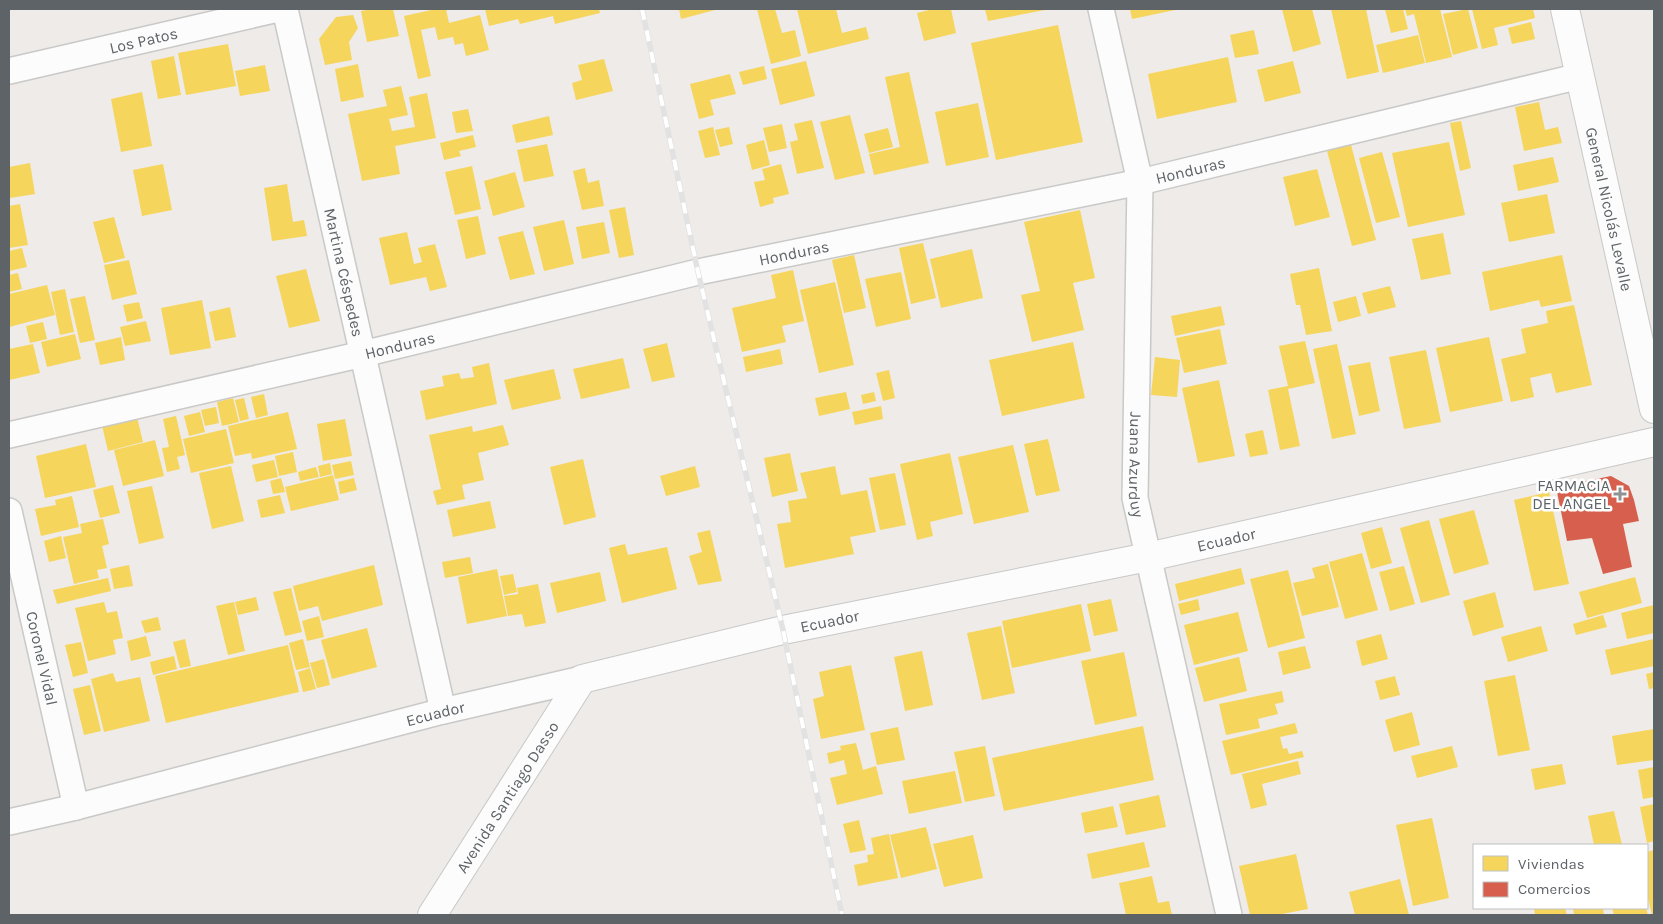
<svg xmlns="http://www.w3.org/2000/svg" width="1663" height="924" font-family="Karla,sans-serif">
<rect width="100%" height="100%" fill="#eeebe8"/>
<path fill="#f6d55c" d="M373,9H393L399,36L367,42L361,11Z
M436,9H446L449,23L480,15L489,50L466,56L463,43L455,45L453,37L438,40L435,27L421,30L431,76L418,79L404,16Z
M485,9H599L600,13L555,24L553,16L520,24L518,19L489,26Z
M679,9H715V10L681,19Z
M757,9H775L782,33L795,30L801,56L771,64Z
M797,9H836L842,33L866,27L869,39L808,54Z
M933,9H951L956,33L924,41L917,13Z
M985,9H1045V10L988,21Z
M1130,9H1175V10L1132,19Z
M1282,9H1312L1321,44L1293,52Z
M1331,9H1366L1379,72L1347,79Z
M1385,9H1403L1408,29L1391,33Z
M1405,9H1440L1452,57L1426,63L1414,14L1407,16Z
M1468,9L1478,48L1453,55L1443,14Z
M1472,9H1533L1535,18L1494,28L1498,45L1482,49Z
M353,15L358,28L349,42L352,60L325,65L319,39L336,17Z
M1531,22L1535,39L1512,44L1508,28Z
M1058,25L1083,142L996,160L971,43Z
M1254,30L1259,54L1235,58L1230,35Z
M1418,35L1425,63L1383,73L1376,45Z
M228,44L236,86L186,95L178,53Z
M174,56L181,95L158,99L151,61Z
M1228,57L1237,102L1157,119L1148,74Z
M604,59L613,91L576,100L572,83L582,80L578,65Z
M806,61L815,96L780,105L771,69Z
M1293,61L1301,93L1265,102L1257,70Z
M358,64L364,97L341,102L335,69Z
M265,65L270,91L240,96L235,71Z
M764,66L767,79L743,85L739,72Z
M909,72L929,163L874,175L869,154L900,147L885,77Z
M730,74L736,94L710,100L714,115L699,119L690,84Z
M401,86L408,115L389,119L392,131L415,127L409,97L427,93L436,138L395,146L400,174L362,181L348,114L387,106L383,90Z
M142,92L152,146L121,152L111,99Z
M1539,102L1545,130L1558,127L1562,143L1524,151L1515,107Z
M978,103L989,157L946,166L935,112Z
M468,109L473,131L456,133L452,112Z
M850,115L865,173L835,180L820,122Z
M549,116L553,135L516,143L512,125Z
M812,120L824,168L797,174L790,142L798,140L794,124Z
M1461,121L1471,168L1460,171L1450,123Z
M782,124L787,148L769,152L763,128Z
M713,127L720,155L705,158L698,131Z
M729,127L733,144L720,147L715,130Z
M888,128L893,147L869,153L864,134Z
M473,135L476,147L459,151L461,156L444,160L440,143Z
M764,140L770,165L752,170L746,145Z
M1350,141L1376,240L1352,246L1326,147Z
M1449,142L1465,215L1408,227L1392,153Z
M547,144L554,176L524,182L517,150Z
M1382,152L1400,217L1376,223L1359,158Z
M1553,157L1559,182L1518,191L1513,165Z
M30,163L35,194L10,198L9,167Z
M163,164L172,210L142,216L133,170Z
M781,164L789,194L773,198L774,203L760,207L754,182L765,180L762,169Z
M472,166L481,209L455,215L445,172Z
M585,168L588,183L599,180L604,206L582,210L573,171Z
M1317,169L1330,217L1295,226L1283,177Z
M515,172L525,207L493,216L484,181Z
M287,184L293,222L304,220L307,236L272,241L264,188Z
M1547,194L1555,233L1509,242L1501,203Z
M20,204L28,245L9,248V206Z
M625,207L634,255L619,258L609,210Z
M1080,210L1095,278L1073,283L1084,330L1032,342L1021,295L1040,291L1024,222Z
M478,216L486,254L466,259L457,220Z
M114,217L125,258L104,263L93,222Z
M564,220L574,264L544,271L533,227Z
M604,222L610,253L582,259L576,227Z
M523,231L535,274L510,280L498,237Z
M407,232L414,264L422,262L418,248L435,244L447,287L430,291L426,277L390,285L379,238Z
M1443,233L1451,274L1421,280L1412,239Z
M923,243L936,298L911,304L899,248Z
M22,248L27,267L9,271V251Z
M972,249L983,298L941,308L930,259Z
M854,255L866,308L844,313L832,260Z
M1562,255L1572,301L1541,307L1539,300L1490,311L1482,272Z
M129,260L137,294L112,300L104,265Z
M1319,268L1332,331L1306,335L1300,305H1296L1290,274Z
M306,269L320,321L289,328L276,276Z
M793,270L804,321L782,326L786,342L742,352L732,308L776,298L771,275Z
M901,272L911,319L876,327L865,279Z
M18,273L22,289L9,292V275Z
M835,282L854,365L819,373L800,290Z
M47,285L55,315L9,327V294Z
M1390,286L1396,307L1368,314L1362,293Z
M65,289L74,332L60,335L51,292Z
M85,296L95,340L80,343L70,299Z
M1356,296L1361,316L1338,322L1333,302Z
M202,300L211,348L170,355L161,308Z
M139,302L143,318L127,322L123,305Z
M1574,305L1592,385L1556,393L1551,373L1530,378L1534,397L1511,402L1501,359L1526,353L1521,329L1548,323L1546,311Z
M1221,306L1225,325L1175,336L1171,316Z
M230,307L236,337L215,341L209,312Z
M146,321L151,341L125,346L120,327Z
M43,322L47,339L30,343L26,326Z
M1220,329L1227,364L1184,373L1176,338Z
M75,334L81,359L47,367L41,342Z
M121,337L125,360L100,365L95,343Z
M1489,337L1503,401L1450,412L1436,348Z
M1305,341L1315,383L1288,389L1300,446L1280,450L1268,390L1288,386L1279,346Z
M1073,342L1085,398L1002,416L989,360Z
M667,343L675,377L652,382L643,349Z
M33,344L40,373L9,380V349Z
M1337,344L1356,434L1332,439L1313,349Z
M780,349L783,364L746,372L743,357Z
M1426,350L1441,422L1404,429L1389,357Z
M1155,357L1180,360L1177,397L1151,395Z
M623,358L630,388L581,399L573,369Z
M1370,362L1380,411L1359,416L1348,366Z
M489,363L497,404L426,420L420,391L444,386L442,376L459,373L461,379L474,377L472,367Z
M554,369L561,399L512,410L504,380Z
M889,370L895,398L883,401L876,373Z
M1219,380L1235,456L1198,463L1182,388Z
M846,392L850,409L819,416L815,398Z
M874,392L876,401L863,404L861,395Z
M264,394L268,415L256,418L251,397Z
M233,398L239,422L222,426L217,402Z
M244,398L249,419L240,421L235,400Z
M881,406L883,419L855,425L852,412Z
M216,407L219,423L205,426L201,410Z
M135,409L143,442L108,451L100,417Z
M200,412L205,432L189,436L184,416Z
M288,412L297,449L252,459L251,453L235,456L228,426Z
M176,416L185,455L177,457L180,469L167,472L162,448L169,447L163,419Z
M345,419L352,456L323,461L317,424Z
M503,425L509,445L478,453L484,480L462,485L465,499L437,505L433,491L441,489L429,435L472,426L473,432Z
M226,429L234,463L191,473L183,439Z
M1263,430L1268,454L1250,457L1245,434Z
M1048,439L1060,491L1036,496L1024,444Z
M155,440L164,476L123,486L114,450Z
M86,444L96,487L45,498L36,456Z
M1013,445L1029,512L974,524L958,457Z
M293,452L297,472L279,476L275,456Z
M790,453L798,491L772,497L764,458Z
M950,453L963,514L930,522L933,536L917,540L900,464Z
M583,459L596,517L564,525L550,467Z
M274,460L278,477L256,482L252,465Z
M351,461L354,475L335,479L332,465Z
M330,463L332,474L320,477L318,466Z
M231,466L244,521L212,529L199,473Z
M695,466L700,487L666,496L660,476Z
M835,466L841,495L867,490L876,532L850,537L854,554L785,568L777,524L791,522L788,501L807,498L800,473Z
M316,467L319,477L300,481L298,472Z
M895,473L906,525L880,530L869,478Z
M333,475L339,500L291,511L285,487Z
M281,478L285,492L273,494L270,481Z
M354,478L357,490L340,494L338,482Z
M113,485L120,513L100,518L93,490Z
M152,486L164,538L139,544L127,491Z
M1549,492L1569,584L1534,591L1514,500Z
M280,495L285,513L261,518L257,500Z
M72,496L79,527L41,536L35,509L56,505L55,500Z
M490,501L496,528L453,537L447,510Z
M1474,510L1489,564L1454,574L1439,519Z
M103,519L109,544L102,546L107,568L97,570L99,578L74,584L63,537L82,533L80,524Z
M1429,520L1450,595L1421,603L1400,528Z
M1382,527L1392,563L1371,569L1361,533Z
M710,530L722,581L698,585L689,556L702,552L697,533Z
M61,536L66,558L49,562L44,541Z
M625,544L628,555L667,547L677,589L622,603L609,548Z
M1362,553L1378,610L1345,619L1329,562Z
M470,557L473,573L445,578L442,562Z
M1328,564L1339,607L1302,616L1293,583L1315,578L1312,568Z
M129,565L133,586L114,589L110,569Z
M374,565L383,605L322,621L318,606L299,611L293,586Z
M1404,566L1415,604L1390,611L1379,572Z
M1241,568L1245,584L1179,601L1175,584Z
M497,569L507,616L467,624L458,577Z
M1288,570L1305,638L1268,648L1250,579Z
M600,572L606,601L557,613L550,583Z
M513,574L517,592L504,595L500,576Z
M1635,577L1642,603L1587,618L1579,592Z
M108,578L111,591L57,604L53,590Z
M538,584L546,623L525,627L522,614L508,616L504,596L518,594L517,588Z
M291,588L302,632L285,636L273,592Z
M1495,592L1504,627L1473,636L1463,601Z
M256,597L259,610L238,615L235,602Z
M1111,599L1118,631L1094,636L1087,604Z
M1198,599L1200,610L1181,615L1178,604Z
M104,602L107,613L117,611L123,638L113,640L116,654L88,661L75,608Z
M234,602L245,651L228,655L216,606Z
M1081,604L1091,651L1012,668L1002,621Z
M1654,605V633L1627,639L1621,613Z
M1238,612L1248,651L1194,665L1184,625Z
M1603,615L1607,627L1576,635L1573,624Z
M319,616L324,637L307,641L302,621Z
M158,617L161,630L145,633L141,621Z
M1001,626L1015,693L982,700L967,633Z
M1541,626L1548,651L1508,662L1501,637Z
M367,628L377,667L332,679L321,640Z
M1381,634L1388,659L1362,666L1356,641Z
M146,636L151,656L131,661L127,641Z
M185,639L191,666L180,668L173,642Z
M303,639L310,667L296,670L289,643Z
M1654,639V666L1611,675L1605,650Z
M81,642L88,673L73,677L65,645Z
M288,645L299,692L166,723L155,676Z
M1305,646L1311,668L1283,675L1278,652Z
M922,651L933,705L905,711L894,657Z
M1124,652L1137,716L1095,725L1081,661Z
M174,656L177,669L153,675L150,662Z
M1239,657L1247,691L1204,702L1195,668Z
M324,659L330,685L317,688L310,663Z
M851,665L865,730L821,739L813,699L824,696L819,672Z
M310,668L316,689L303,692L298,672Z
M1654,672V688L1649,689L1646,674Z
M113,673L116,682L140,677L150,721L104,732L91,679Z
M1515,675L1530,750L1498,756L1484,681Z
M1395,676L1400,695L1380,700L1375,681Z
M90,685L101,731L84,735L73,689Z
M1282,691L1284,702L1275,704L1278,714L1258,719L1260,728L1226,735L1219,704Z
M1412,712L1420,745L1394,752L1385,720Z
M1295,723L1298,733L1280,737L1283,749L1287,748L1289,754L1302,751L1304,757L1231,775L1222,741Z
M1143,726L1154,780L1004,811L992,758Z
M898,727L905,760L877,765L870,733Z
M1654,729V760L1617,765L1612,736Z
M856,743L863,770L876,766L883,794L837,805L830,778L847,774L844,760L829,764L827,753L841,750L840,746Z
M985,746L995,796L965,802L954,752Z
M1452,746L1458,767L1417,778L1411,756Z
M1298,761L1301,774L1262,784L1267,805L1251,809L1242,774Z
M1562,764L1566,784L1535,790L1531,769Z
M1654,767V797L1643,799L1638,770Z
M955,771L962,803L909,814L902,781Z
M1159,795L1166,827L1126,835L1119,804Z
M1654,804V841L1647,843L1640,807Z
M1113,806L1118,827L1085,833L1081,813Z
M1614,811L1622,845H1594L1588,816Z
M1432,818L1449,898L1413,906L1396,825Z
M859,820L866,850L850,853L843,824Z
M926,827L937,869L901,878L890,835Z
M889,834L898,878L858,886L854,865L868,862L867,855L874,854L871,838Z
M973,835L983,878L944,887L933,844Z
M1144,842L1150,867L1092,879L1087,854Z
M1654,850V915H1652L1647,894V852Z
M1296,854L1308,909L1277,915H1250L1239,866Z
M1152,876L1158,903L1169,901L1172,915H1126L1119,883Z
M1400,879L1409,915H1355L1349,892Z
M1534,908H1565L1567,915H1535Z
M1573,908H1603L1604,915H1574Z
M1612,908H1646L1648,915H1614Z"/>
<path fill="#d6604d" d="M1611,476L1629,486L1634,500L1639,521L1623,524L1632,567L1603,574L1592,538L1567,541L1556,487Z"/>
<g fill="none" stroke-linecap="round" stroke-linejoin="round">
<defs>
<g id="street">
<path id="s1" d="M285,9L443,711"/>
<path id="s2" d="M1101,9L1140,182L1135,498L1229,915"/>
<path id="s3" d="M9,71L278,9"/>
<path id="s4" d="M9,435L363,354L698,272L1140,182L1580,76"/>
<path id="s5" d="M9,511L76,807"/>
<path id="s6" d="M9,822L76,807L443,711L582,679"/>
</g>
<g id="secondary">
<path id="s7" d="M1565,9L1654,409"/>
<path id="s8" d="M432,915L582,679L783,630L1148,557L1654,442"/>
</g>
</defs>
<use href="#street" stroke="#c9c9c8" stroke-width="28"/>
<use href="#secondary" stroke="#c8c8c7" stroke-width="30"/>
<use href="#street" stroke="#fcfcfc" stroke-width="25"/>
<use href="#secondary" stroke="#fcfcfc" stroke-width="28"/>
<defs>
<path id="rail" d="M642,9L698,272L783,630L842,915"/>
</defs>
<use href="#rail" stroke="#e3e2e3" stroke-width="5.5"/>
<use href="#rail" stroke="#fff" stroke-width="4" stroke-dasharray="11" stroke-linecap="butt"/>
</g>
<path fill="#909394" stroke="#fff" stroke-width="2" d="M1617.5 486.5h5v5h5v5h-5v5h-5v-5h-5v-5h5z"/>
<g text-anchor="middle" stroke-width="5" stroke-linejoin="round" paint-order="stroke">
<g font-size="16" fill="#5d6366" stroke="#fff">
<text dy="6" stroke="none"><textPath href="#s3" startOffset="138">Los Patos</textPath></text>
<text dy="6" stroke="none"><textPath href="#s4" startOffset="1211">Honduras</textPath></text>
<text dy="6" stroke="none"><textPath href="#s7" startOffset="205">General Nicolás Levalle</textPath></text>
<text dy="6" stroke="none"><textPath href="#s4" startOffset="806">Honduras</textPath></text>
<text dy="6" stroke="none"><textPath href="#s1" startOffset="270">Martina Céspedes</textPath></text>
<text dy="6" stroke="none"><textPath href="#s4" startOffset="401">Honduras</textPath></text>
<text dy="6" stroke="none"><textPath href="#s2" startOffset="460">Juana Azurduy</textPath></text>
<text dy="6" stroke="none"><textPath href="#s8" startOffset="939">Ecuador</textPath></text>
<text dy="6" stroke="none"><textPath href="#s8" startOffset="534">Ecuador</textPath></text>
<text dy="6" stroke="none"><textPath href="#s5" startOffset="151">Coronel Vidal</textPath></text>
<text dy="6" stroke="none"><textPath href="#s6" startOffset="440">Ecuador</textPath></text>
<text dy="6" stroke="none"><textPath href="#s8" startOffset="140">Avenida Santiago Dasso</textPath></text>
</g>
<g font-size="16" fill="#5d6366" stroke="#fff" text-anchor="end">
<text x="1610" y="491">FARMACIA<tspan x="1610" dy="18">DEL ANGEL</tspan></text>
</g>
</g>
<rect width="1663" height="924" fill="none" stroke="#5d6366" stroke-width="20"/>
<rect x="1473" y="844" width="175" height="65" fill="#ffffff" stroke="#bec1c2"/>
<rect x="1483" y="856" width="25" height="15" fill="#f6d55c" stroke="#bec1c2"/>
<text x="1518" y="869" font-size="15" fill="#5d6366">Viviendas</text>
<rect x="1483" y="882" width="25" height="15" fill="#d6604d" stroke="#bec1c2"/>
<text x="1518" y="894" font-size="15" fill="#5d6366">Comercios</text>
</svg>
